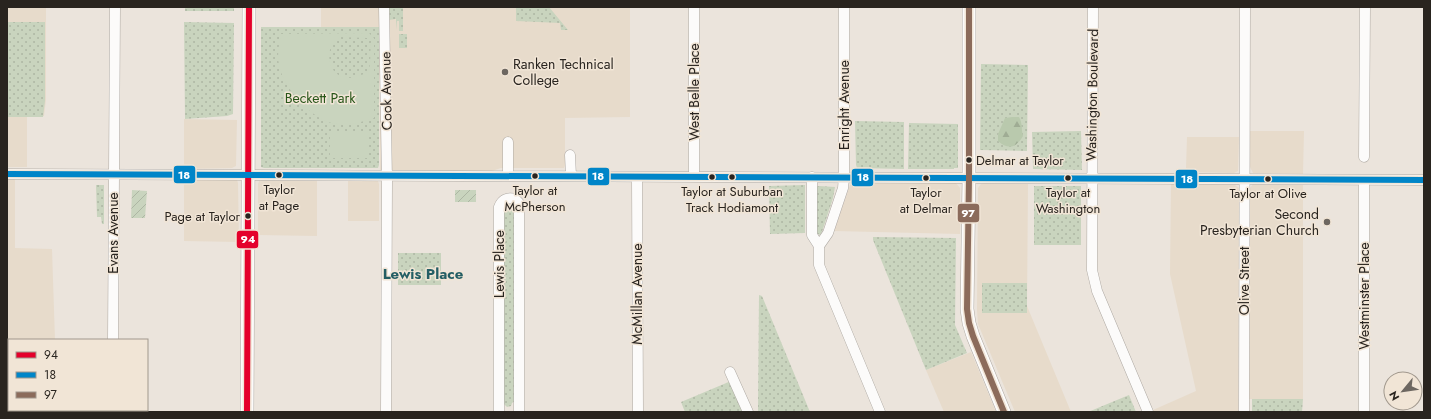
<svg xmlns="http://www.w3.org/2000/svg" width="1431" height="419" font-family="Jost,sans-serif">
<defs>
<pattern id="grass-dots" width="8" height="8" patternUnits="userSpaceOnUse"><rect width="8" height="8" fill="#c9d4be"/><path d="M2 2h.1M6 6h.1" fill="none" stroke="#adb6a3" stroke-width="1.8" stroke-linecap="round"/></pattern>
<pattern id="forest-firs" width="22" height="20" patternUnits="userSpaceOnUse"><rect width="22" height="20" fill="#b9c9ad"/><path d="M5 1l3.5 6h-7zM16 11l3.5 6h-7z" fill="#9fac94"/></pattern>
<pattern id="garden-furrows" width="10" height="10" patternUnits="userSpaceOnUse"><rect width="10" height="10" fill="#c9d4be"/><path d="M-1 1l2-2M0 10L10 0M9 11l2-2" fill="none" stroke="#adb6a3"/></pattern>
</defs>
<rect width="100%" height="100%" fill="#ebe4dc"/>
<path fill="#e7dbcb" d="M7,7H46V100L44,116L27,117V167H7Z
M321,7H630V117L565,118V166L564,168H501L477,176L380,175L379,27H321Z
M184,119L237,120L236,166L232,168L184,169Z
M1250,131H1304L1303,174L1253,173L1250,167Z
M1187,137H1239L1238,171L1234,173L1188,172L1186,168Z
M7,179H15V248L52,249L55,340H9V350H7Z
M184,179L237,180L238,183L239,242L184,241Z
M262,180H317V236L258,235V184L259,181Z
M375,180L378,181L379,184V221H348V181Z
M856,182L956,183L960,188V234L834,231L850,185L852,183Z
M985,183L1028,184L1027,306L1071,412H1015L978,324L977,310L978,188L981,184Z
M1171,184L1235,185L1239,188L1238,412H1154L1153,410L1196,391L1170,274Z
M1253,184H1303V399H1249L1250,188Z
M971,352L996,412H944L926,370Z
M7,362H9V410H58V412H7Z"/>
<path fill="url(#grass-dots)" d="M185,7H234V11H185Z
M389,7H403V31H399V21H397L396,30V19L389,20Z
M516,7H549L568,30H561L560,23L516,21Z
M7,22H45V101L43,117H7Z
M184,22L234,23L233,114L227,116L185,119Z
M261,27H379V165L378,168H264L261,167Z
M399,34H407V48H399Z
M981,64L1028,65L1027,151L980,150Z
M855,121L904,122V169L857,168L856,165Z
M909,123L958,124V168H954V169H908Z
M1081,131L1082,170L1033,169L1032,132Z
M96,185H104V224H102L101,217H97Z
M805,185V233L770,234L769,186Z
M819,186L835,187L833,198L822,232L820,235L816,233V187Z
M1034,186H1081V245H1034Z
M509,202L515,208V401L512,403L511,406L507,407L502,402L504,207Z
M873,237L956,238L955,325L967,353L926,370L873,240Z
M398,253H441V285H398Z
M982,283H1027V313H982Z
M759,295L762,296L810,412H758Z
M731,381L744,412H685L681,402Z
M1129,395L1136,412H1088Z
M1252,399H1303L1302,412H1252Z"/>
<path fill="url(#forest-firs)" d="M1012,117H1019C1023,124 1021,129 1023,136C1016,148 1008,150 998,141V134L1005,118Z"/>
<path fill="url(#garden-furrows)" d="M132,190L147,191L145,218H131Z
M455,190H476V202H455Z"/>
<path fill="#c9d4be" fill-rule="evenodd" d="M369,33L374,38V118C359,123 343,127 328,122C306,113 284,88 279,65C277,54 279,44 281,34ZM340,37L367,38L371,41C370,48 371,64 369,69C367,73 362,75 358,76C329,87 320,47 340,37Z
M330,133H367V158H330Z"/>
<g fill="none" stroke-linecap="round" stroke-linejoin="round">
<defs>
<path id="minor" d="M384,7L387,181L386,412
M1093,7L1092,270L1097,291L1148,412
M508,142V176
M570,155L571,176
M1364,157L1365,7
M7,174L1424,180
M637,177L638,412
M694,177V7
M812,177V235L819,246V265L880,412
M819,246L828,233L843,188L844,177V7
M113,340L115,7
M7,355H9
M730,372L748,412
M113,410V412
M499,412V207C502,199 508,197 515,199L519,203V412
M1244,412L1245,7
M1364,412V180"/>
<path id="major" d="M969,7V178L967,309L969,323L973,336L1004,412
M247,412L249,7"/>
</defs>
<use href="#minor" stroke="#aea9a3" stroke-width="11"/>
<use href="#major" stroke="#aea9a3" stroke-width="14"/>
<use href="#minor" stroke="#fcfbfa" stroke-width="10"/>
<use href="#major" stroke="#fcfbfa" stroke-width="13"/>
<defs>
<path id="bus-1" d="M247,412L249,7"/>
<path id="bus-2" d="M7,174L1424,180"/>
<path id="bus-3" d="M969,7V178L967,309L969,323L973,336L1004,412"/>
</defs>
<use href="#bus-1" stroke="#f1e5d6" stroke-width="9"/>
<use href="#bus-2" stroke="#f1e5d6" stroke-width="9"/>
<use href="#bus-3" stroke="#f1e5d6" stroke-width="9"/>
<use href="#bus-1" stroke="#e4002b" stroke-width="6"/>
<use href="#bus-2" stroke="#0085c8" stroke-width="6"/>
<use href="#bus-3" stroke="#8b6b5b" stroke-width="6"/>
</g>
<g fill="#6d6761" stroke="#f1e5d6" stroke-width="1.5">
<circle cx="505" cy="72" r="4"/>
<circle cx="1327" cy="222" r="4"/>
</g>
<g fill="#29241f" stroke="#f1e5d6" stroke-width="1.5">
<circle cx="969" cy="160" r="3.5"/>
<circle cx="279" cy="175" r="3.5"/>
<circle cx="535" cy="176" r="3.5"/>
<circle cx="712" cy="177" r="3.5"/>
<circle cx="732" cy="177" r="3.5"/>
<circle cx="926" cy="178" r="3.5"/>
<circle cx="1068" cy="178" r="3.5"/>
<circle cx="1268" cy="179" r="3.5"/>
<circle cx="248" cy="216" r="3.5"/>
</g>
<g text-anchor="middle" stroke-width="3" stroke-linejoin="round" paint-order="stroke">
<g font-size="13" fill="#29241f" stroke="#f1e5d6">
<text x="976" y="165" text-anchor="start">Delmar at Taylor</text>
<text x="279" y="194">Taylor<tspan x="279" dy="16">at Page</tspan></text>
<text x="535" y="195">Taylor at<tspan x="535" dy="16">McPherson</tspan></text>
<text x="732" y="196">Taylor at Suburban<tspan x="732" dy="16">Track Hodiamont</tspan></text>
<text x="926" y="197">Taylor<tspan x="926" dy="16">at Delmar</tspan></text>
<text x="1068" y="197">Taylor at<tspan x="1068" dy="16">Washington</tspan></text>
<text x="1268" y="198">Taylor at Olive</text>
<text x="240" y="221" text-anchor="end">Page at Taylor</text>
</g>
<g font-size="14" fill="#29241f" stroke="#f1e5d6" text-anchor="start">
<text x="513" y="69">Ranken Technical<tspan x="513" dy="16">College</tspan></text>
<text x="1319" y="219" text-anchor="end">Second<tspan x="1319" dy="16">Presbyterian Church</tspan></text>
</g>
<g font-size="14" fill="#29241f" stroke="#f1e5d6">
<text transform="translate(386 91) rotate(-91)" y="5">Cook Avenue</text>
<text transform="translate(694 92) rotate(-90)" y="5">West Belle Place</text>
<text transform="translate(1092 95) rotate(-89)" y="5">Washington Boulevard</text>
<text transform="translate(844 105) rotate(-90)" y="5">Enright Avenue</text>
<text transform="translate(113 233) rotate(-90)" y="5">Evans Avenue</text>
<text transform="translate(499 264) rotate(-90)" y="5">Lewis Place</text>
<text transform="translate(1244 281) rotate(-90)" y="5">Olive Street</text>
<text transform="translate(637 294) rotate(-90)" y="5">McMillan Avenue</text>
<text transform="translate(1364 296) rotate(-90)" y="5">Westminster Place</text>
</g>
<g font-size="14" fill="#275518" stroke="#f1e5d6">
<text x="320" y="103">Beckett Park</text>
</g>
<g font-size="15" font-weight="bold" fill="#245e64" stroke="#f1e5d6">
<text x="423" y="279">Lewis Place</text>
</g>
</g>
<g stroke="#f1e5d6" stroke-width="1.5">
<rect x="173" y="165" width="23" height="19" rx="4" fill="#0085c8"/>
<rect x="587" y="167" width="23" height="19" rx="4" fill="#0085c8"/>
<rect x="851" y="168" width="23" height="19" rx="4" fill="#0085c8"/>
<rect x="1175" y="169" width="23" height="20" rx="4" fill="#0085c8"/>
<rect x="957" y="203" width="23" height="20" rx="4" fill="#8b6b5b"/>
<rect x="236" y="230" width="23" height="19" rx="4" fill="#e4002b"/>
</g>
<g font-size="11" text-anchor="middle" font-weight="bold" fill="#fff">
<text x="184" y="179">18</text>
<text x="598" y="180">18</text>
<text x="863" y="181">18</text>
<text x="1187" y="183">18</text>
<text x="968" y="217">97</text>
<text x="248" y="243">94</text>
</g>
<rect width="1431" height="419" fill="none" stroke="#29241f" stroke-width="16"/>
<rect x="8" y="339" width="140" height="72" fill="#f1e5d6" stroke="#a1988d"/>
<rect x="16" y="352" width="20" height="6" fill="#e4002b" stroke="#a1988d"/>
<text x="44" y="359" font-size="12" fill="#29241f">94</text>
<rect x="16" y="372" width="20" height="6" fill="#0085c8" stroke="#a1988d"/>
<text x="44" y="379" font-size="12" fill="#29241f">18</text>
<rect x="16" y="392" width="20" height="6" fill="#8b6b5b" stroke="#a1988d"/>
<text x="44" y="399" font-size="12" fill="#29241f">97</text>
<g transform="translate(1403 391) rotate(241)"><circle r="19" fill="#f1e5d6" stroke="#a1988d"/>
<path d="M0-3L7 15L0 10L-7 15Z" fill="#6d6761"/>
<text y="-6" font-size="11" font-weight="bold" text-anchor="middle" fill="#29241f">N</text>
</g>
</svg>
